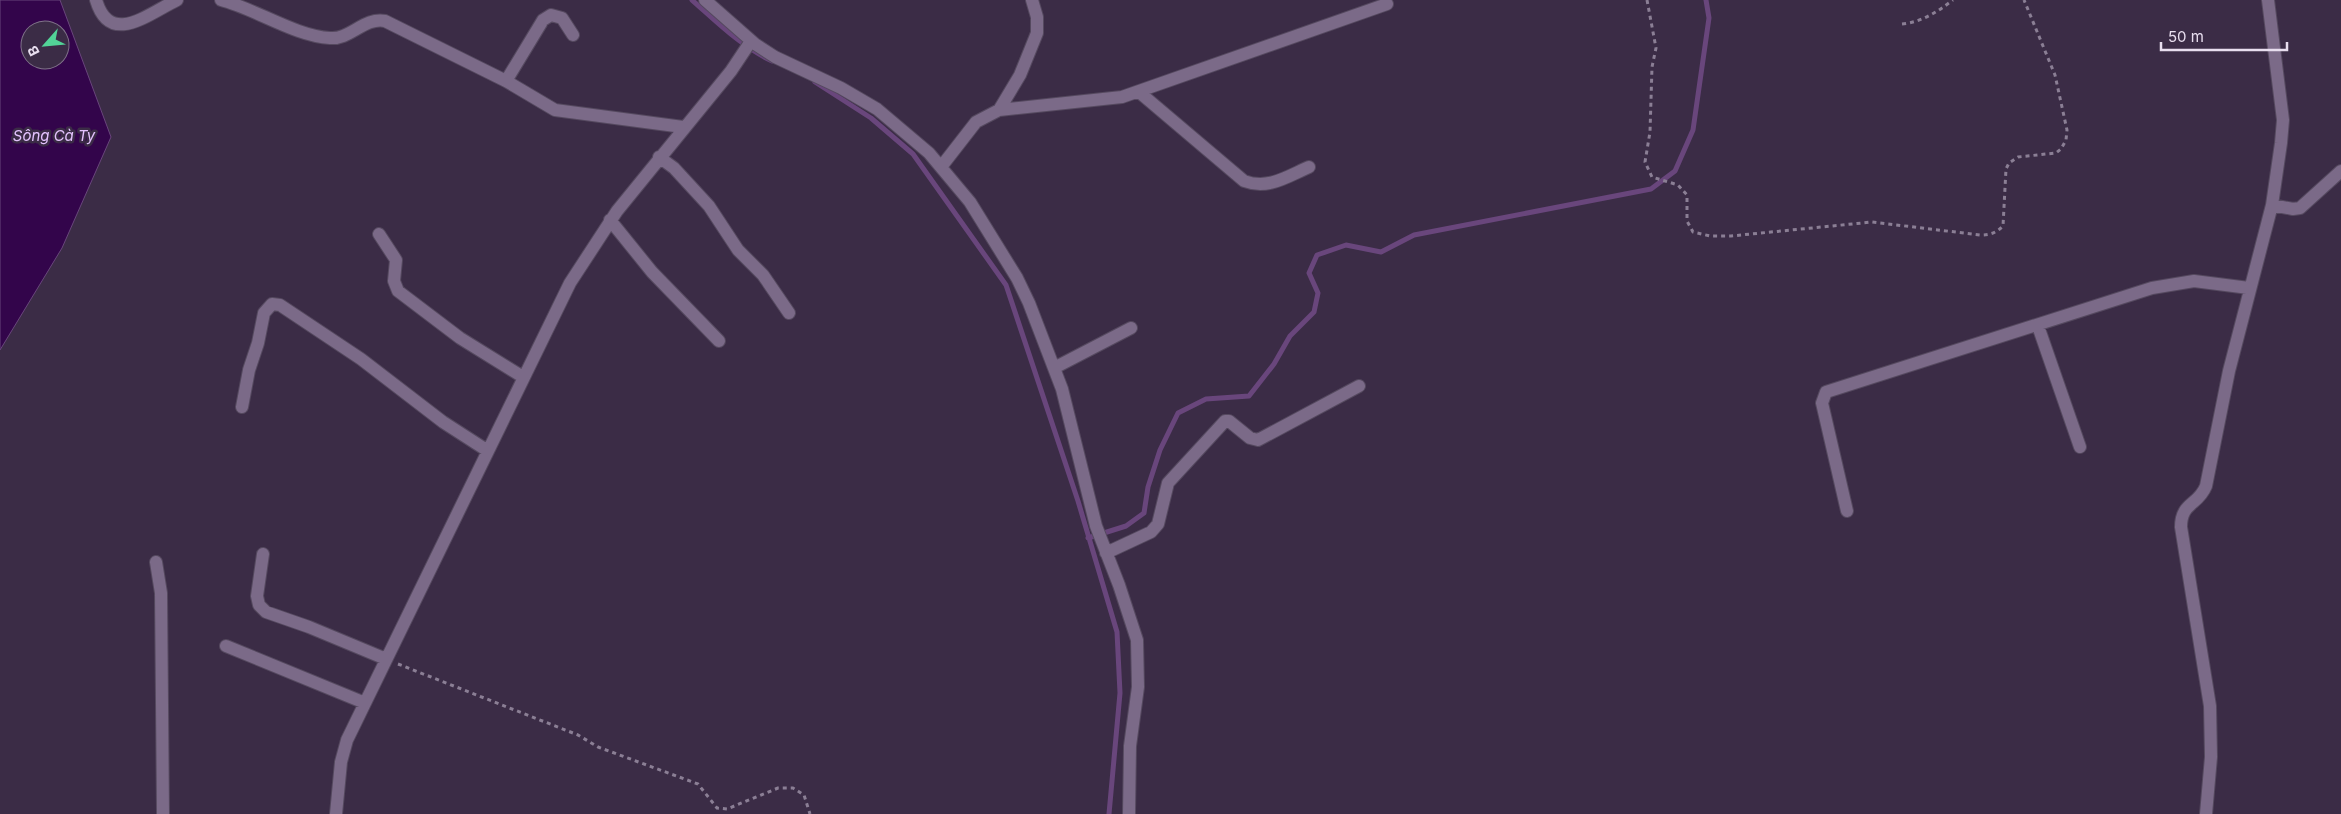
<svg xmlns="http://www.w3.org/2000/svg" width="2341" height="814" font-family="Inter,sans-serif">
<rect width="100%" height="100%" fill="#3b2c46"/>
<path fill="#33054b" stroke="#69467c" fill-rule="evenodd" d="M0,0H60L111,137L62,248L0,350ZM30,30H60V60H30Z"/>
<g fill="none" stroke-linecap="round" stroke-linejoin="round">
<path stroke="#69467c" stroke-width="5" d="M692,0C717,22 742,47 772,61
M815,82L871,118L913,154L1006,285L1078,501L1117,632L1120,693L1109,814
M1088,538L1126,526L1144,513L1148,487L1160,450L1178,413L1206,399L1249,396L1274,364L1290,336L1314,312L1318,293L1309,273L1317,255L1346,245L1381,252L1414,235L1651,189L1675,171L1693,130L1709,18L1706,0"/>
<defs>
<path id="street" d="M96,0C110,47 148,14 177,0
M221,0C256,9 295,36 330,38C350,40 364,17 385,21L506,81L555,110L683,127
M705,0L755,44L775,57L841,88L877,109L929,153L970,202L1017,278L1029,303L1062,389L1096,526L1119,585L1137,640L1138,687L1130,746L1129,814
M506,81L543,20L551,15L562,18L573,35
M1139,92L1244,181C1268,190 1286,177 1309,167
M999,110L1020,75L1037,33V17L1032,0
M659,157L674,168L709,206L738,250L763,275L789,313
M941,167L976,122L999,110L1122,97L1387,4
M2272,205L2293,209L2300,208L2341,171
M610,220L652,272L719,341
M379,234L396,260L394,281L398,291L460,338L523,377
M2038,326L2080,447
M1054,368L1131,328
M242,407L249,370L258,343L264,313L272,304L280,305L361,359L443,422L488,451
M1847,511L1822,403L1826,392L2152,288L2194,281L2249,288
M1106,553L1151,532L1158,524L1168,483L1225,421H1229L1250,438L1258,440L1359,386
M263,554L257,596L259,605L266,612L309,627L386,659
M156,562L161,593L163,814
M226,646L365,703
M336,814L341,762L347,740L570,283L617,211L731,71L751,41
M2206,814L2211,757L2210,706L2181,527C2181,502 2198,506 2206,486L2229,371L2272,205L2281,143L2283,120L2268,0"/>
</defs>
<use href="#street" stroke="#55495f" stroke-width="14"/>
<path stroke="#8b7f95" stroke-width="3" stroke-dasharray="4 4" stroke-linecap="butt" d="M1647,0L1656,48L1652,67L1650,132L1645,162L1652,177L1678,185L1687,195V221L1693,232L1710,236H1731L1872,222L1980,235C1990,235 1996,233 2003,226L2006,169L2009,163L2018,157L2056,153L2061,149L2066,140L2067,130L2055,75L2024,0
M1902,24C1922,22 1937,12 1953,0
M398,664L578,735L598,747L698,784L717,808L727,809L778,788H793L804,795L810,814"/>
<use href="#street" stroke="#7b6a88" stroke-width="12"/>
</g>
<g text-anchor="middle" stroke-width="5" stroke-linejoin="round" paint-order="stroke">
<g font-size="15" font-style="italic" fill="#e3c2fd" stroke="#3b2c46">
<text x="54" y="141">Sông Cà Ty</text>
</g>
</g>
<g transform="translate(45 45) rotate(243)"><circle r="24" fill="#3b2c46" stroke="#80738a"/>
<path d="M0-4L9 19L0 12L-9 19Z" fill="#52d397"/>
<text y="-8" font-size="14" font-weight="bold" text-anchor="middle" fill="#e8deef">B</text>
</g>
<path d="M2161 42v8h126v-8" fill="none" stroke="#e8deef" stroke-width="2.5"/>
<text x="2168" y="42" font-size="15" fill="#e8deef" stroke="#3b2c46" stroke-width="4" paint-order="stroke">50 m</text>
</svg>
